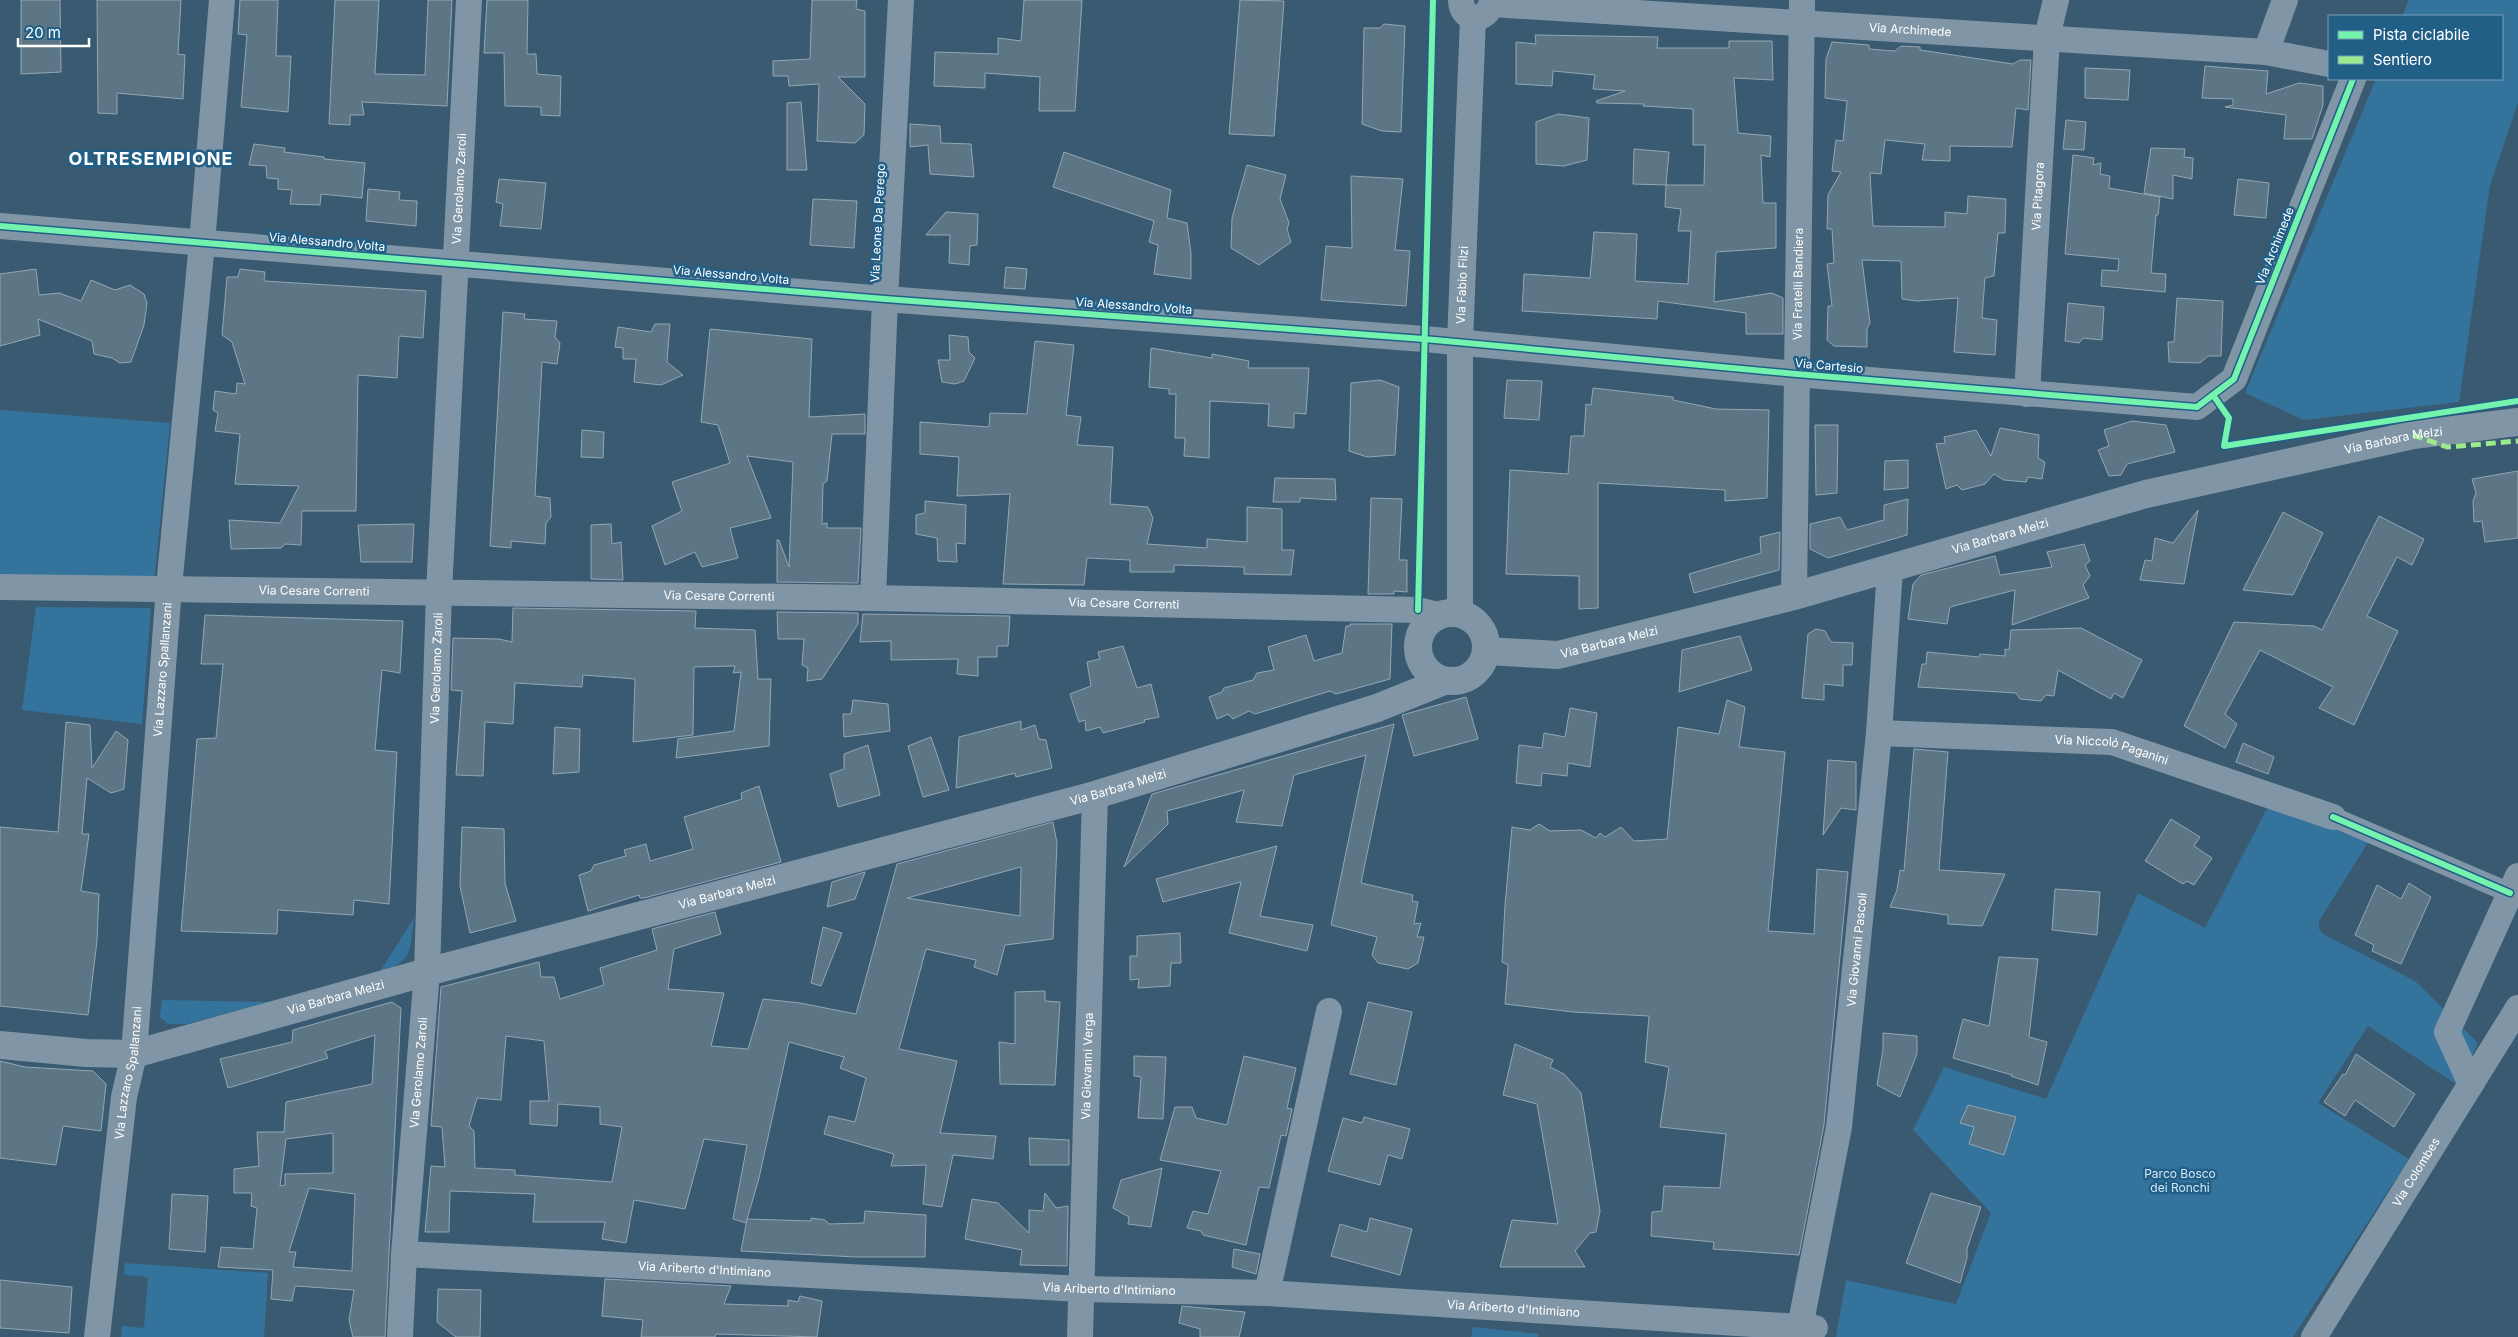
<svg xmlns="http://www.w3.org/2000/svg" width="2518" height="1337" font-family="Inter,sans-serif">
<rect width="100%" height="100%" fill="#395a70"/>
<path fill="#34749c" d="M2409,0H2518V103L2490,185L2459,402L2304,420L2245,393L2376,79H2502V16H2402Z
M0,410L170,423L154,582L0,578Z
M36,607L151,608L142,724L22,710Z
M2273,797L2369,841L2319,921V929L2323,934L2415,981L2478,1043L2459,1086L2368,1026L2318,1103L2409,1159L2293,1337H1836L1846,1280L1956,1304L1991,1213L1913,1130L1944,1067L2046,1099L2138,893L2205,928Z
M414,918C409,951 414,961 379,973Z
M162,1000L269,1002L187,1024H168L160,1017Z
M125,1263L268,1273L264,1337H121L122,1326L144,1328L148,1277L124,1275Z
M1473,1327L1539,1334L1538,1337H1471Z"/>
<path fill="#5c7686" stroke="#93a7b4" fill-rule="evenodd" d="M21,0H60L61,72L21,74Z
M97,0H181L178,54L185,55L183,99L117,93V114L98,113Z
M240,0H278L276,56H291L288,112L241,107L247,35L238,34Z
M335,0H379L375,74L425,75L428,0H452L447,106L362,102L364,115H350V125L329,124Z
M487,0H528L527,54H536L537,74L561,76L560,116L541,115V107L505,106L504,53H484Z
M812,0H857L856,9L865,11V77H838L865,104L864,135L855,143L817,141L819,84L789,86L788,76H773V61L810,59Z
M1024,0H1082L1075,111H1039L1040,77L985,73V88L934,86L935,52L998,54V38L1021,41Z
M1240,0L1284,1L1274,136L1229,134Z
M1384,24L1405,26L1401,132L1382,131L1362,124L1364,28H1380Z
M1535,35L1658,37L1657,48H1729V41H1772L1773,80L1734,78L1738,133L1771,136L1770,157L1761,155L1763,203H1776V248L1716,252L1714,302L1772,293L1783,298V334H1746V313L1658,301L1657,319L1522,311L1524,274L1590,278L1594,232L1637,234L1635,281L1688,284L1691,231H1678L1681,209L1665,207L1666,185H1704L1705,145H1693V109L1643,106L1644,104L1597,103L1596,101L1625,91L1593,89L1595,75L1553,71L1552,86L1516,84V42L1536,44Z
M1832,42L1869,45V49L1895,51L1901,46L1920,47V50L2013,64L2020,60H2031L2028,110L2016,108L2012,147L1950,146V161L1922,160L1925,144L1885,140L1881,174L1870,173L1873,226L1945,227V212L1967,214L1968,196L2006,199L2005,233H1998L1994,276L1985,278L1982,318L1997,320L1995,355L1954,352L1958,298L1917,301L1902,299L1901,261L1862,260L1870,323L1867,329V347L1834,346L1827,340L1828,306H1832L1827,264L1834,263L1832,229H1827L1828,195L1841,172L1832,171L1836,140L1843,141L1847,101L1825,98L1826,59Z
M2205,66L2268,71L2266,94L2299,83L2323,86V105L2312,139H2284L2286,115L2225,107L2233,105V99L2202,98Z
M2085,68L2130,70L2128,100L2085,98Z
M801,102L807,170H787V103Z
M1558,114L1589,118L1587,160L1564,166L1536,164V122Z
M2066,120L2086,122L2084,150L2063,149Z
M910,124L940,126L941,143L971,144L974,177L930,174L928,145L910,147Z
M254,144L285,148L284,152L324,157V159L365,163L362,198L321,194L320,205L290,204L292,190L278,189V179L267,178L266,166L249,165Z
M2151,148L2185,149L2184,157L2193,158L2192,179L2173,175V199L2144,193Z
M1634,149L1669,152L1666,185L1633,184Z
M1064,152L1171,190L1167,218L1187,223L1191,253V279L1154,274L1158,245L1149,242L1154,221L1053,187Z
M2073,155L2094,158L2093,165L2101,163L2100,174L2110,176L2109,188L2160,197L2158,215H2156L2151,273L2166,274L2165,292L2101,286L2102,270L2118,271L2119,259L2065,254Z
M1247,165L1286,175L1280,199L1289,223L1287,229L1291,242L1259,265L1231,248L1232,218Z
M1351,176L1403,179L1395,250L1410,251L1406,306L1321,300L1326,246L1352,248Z
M499,179L546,183L541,229L500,226L503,204L496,202Z
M2238,179L2269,183L2266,218L2234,215Z
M368,189L400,192L399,200L417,201L416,226L366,221Z
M813,199L857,201L854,248L810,245Z
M946,212L978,214L977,245L970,246L969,265L949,263L950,235H926Z
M1006,267L1027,269L1025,289L1004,288Z
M36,269L39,295L59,293L81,301L91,280L115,290L130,285L144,294L147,303L144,325L131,362L120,363L112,358L94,354L92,341L38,319L40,335L0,346V274Z
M240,269L265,272L264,281L426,291L423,338L399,336L397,378L358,375L356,511H302L301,545L285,544L281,548L231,549L229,520L280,523L299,486L235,484L240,434L215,431L218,413L213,410L215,391L236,394L237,383L245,384L232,342L222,335L227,277H238Z
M2177,298L2223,301L2221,356H2208L2200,363L2169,362L2168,342H2174Z
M2068,303L2104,307L2102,340L2083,338L2079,343L2065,341Z
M503,312L525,314L524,319L557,321L555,337L560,343L557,364L542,362L535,496L550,498L551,517L546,523L545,544L511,541V548L490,546Z
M655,324H670L667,362L683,375L661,385L634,382L636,359H623V348L615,347L618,327L651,332Z
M710,329L812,339L809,417L865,414V434H832L827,481L823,484L822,524L827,523V528H861L858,583L777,582V540H779L789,567L793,462L747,456L771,518L730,528L738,558L702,567L695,552L665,565L652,526L682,511L672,482L730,463L718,425L701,422Z
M949,335L968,337L969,352L975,358L964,381L955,384L942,382L938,360H950Z
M1035,341L1074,345L1066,415L1081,417L1077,445L1113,447L1110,504L1148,507L1153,518L1147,544L1207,548V539L1247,542V507L1282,509V550H1294L1291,575L1244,574V567L1174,565V572H1130V560L1087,558L1084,585L1003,584L1010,494L957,496L959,457L920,454V422L989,427L990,413L1027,414Z
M1151,348L1212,358V354L1249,361L1248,368H1309L1306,414L1294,413V428L1268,426L1269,404L1210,401L1209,458L1184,456L1185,438H1175L1176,394H1169V389L1149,387Z
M1380,380L1399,387L1395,455L1367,457L1349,451L1351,383Z
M1507,380L1542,381L1539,420L1504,418Z
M1593,388L1673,397V400L1716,409L1769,410L1767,498L1725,501V490L1598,483V608L1579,609V576L1506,574L1510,470L1568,474L1571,436H1584L1586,404L1591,405Z
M2132,421L2166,425L2175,452L2127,464L2121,475L2109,476L2098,450L2109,446L2104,430Z
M1815,425H1838L1837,493L1816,495Z
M2000,428L2039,435L2038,458L2045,462L2042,479L2028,477L2026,482L2004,480L1994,474L1985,484L1962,490L1957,485L1946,489L1936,444L1945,443L1944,437L1976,430L1991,456Z
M582,430L604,432L603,458L581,457Z
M1908,460V488L1884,490L1885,461Z
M2518,471V538L2485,542L2482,521L2474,522L2473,501L2476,493L2472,479Z
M1275,478L1335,479L1336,500L1300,498V502H1273Z
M1371,498L1402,499L1399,560H1407V592L1394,591V594H1368Z
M1908,499L1907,535L1828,558L1810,549V524L1840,517L1847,530L1884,520V505Z
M925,501L966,505L965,544L956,543L957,562L938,561L937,538L916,534V515L925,513Z
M2198,510L2184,584L2140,580L2145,560L2152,561L2155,538L2173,543Z
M2283,512L2323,533L2293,595L2243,590Z
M2379,516L2424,539L2412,565L2397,557L2367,616L2398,631L2354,725L2319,708L2333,687L2260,650L2225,714L2237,724L2225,748L2184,726L2234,622L2314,626L2322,630Z
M414,524L412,562H361L358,525Z
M611,524L612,544L621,542L623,580L591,579V525Z
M1780,532L1779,570L1694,593L1689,574L1761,553L1760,537Z
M2084,544L2090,561L2085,565L2090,576L2083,585L2089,598L2012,625L2015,590L1950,607L1947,624L1908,619L1913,584L1921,575L1995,556L2000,575L2052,567L2047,552Z
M513,608L696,611L695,628L755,630L758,679H771L769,746L676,758L678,739L734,731L741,672L733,673L735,666L694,667L693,735L633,742L635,679L583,675L582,687L515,683L513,724L485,722L483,776L456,775L462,691L451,690L453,638L499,639L512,642Z
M777,612L858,613V624L822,679L807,681L808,668L802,665L804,639H778Z
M863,614L1010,616L1008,646H997V657H978V676L957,674L958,659L891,660V641L860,642Z
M205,615L403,621L400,673L382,670L375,750L397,752L389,904L354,900L353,915L278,910L277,934L181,931L197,739L216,738L223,664H201Z
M1350,624H1392L1390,679L1336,694L1330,691L1255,714L1249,711L1233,719L1228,714L1217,719L1209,697L1222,692L1224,688L1253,680L1257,673L1274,670L1268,647L1306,635L1314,661L1342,653L1346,626H1350Z
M2081,628L2142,660L2123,698L2114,693L2111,699L2058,670L2054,696L2046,695L2041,701L2020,699L2016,693L1918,687L1922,664H1926L1927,652L1979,657L1980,654L2005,656V649L2009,650L2011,630Z
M1816,629L1825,631L1831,642L1853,643L1852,665H1843V686L1824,684V700L1802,698L1808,634Z
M1740,636L1752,670L1679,692L1682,650Z
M1123,646L1137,688L1151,684L1159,717L1144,720L1145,722L1103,733L1100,727L1086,731L1085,720L1079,722L1070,694L1091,686L1087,662L1100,659L1098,652Z
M1466,697L1478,739L1414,756L1402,715Z
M853,700L888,704L890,731L844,737L843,714H851Z
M1727,700L1745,707L1739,747L1785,752L1768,931L1814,934L1817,869L1848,872L1824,1125L1799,1255L1713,1249L1714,1242L1651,1236L1652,1212L1662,1211L1664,1186L1720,1188L1726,1134L1660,1127L1669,1067L1645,1062L1649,1016L1573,1012L1505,1004L1508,965L1502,962L1505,905L1512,827L1530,830L1539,824L1550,831L1581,830L1596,838L1600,833L1605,837L1621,827L1634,841L1667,839L1678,727L1719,734Z
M1570,708L1597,713L1590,767L1568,763L1567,776L1542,773L1541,786L1516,783L1519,745L1542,748L1544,733L1565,737Z
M1021,721V730L1035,725L1039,739L1046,740L1052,768L1016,777L1015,773L956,788L959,737Z
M66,722L90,725L92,768L116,731L128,740L124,789L111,793L87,778L82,834H89L81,891L99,894L97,941L88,1015L0,1006V827L58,832Z
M1394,724L1361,883L1413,895L1412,901L1418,902L1414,924L1421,923L1417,937H1424L1418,963L1408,969L1378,963L1372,955L1377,937L1331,925L1366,755L1294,775L1282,826L1236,822L1244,790L1167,811L1168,824L1124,867L1152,794Z
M555,727L580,729L579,772L553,774Z
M931,737L949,790L923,797L908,746Z
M2243,743L2274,757L2268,774L2236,762Z
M868,745L880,795L838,807L830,774L844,769V754Z
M1914,749L1948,752L1939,870L2005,874L1982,926L1948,924V915L1890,907L1897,890L1900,870L1904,871Z
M1828,760L1856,762V810L1841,808L1823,835Z
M759,786L781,862L644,898H640L639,895L588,911L579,875L591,871L594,865L626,856L624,850L646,844L650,861L693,849L684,817L742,799L741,793Z
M2171,819L2200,837L2194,846L2212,858L2194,885L2187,881L2183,884L2145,861Z
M1053,822L1057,843L1053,939L1005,945L997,975L974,967L976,960L926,949L899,1049L957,1061L940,1133L996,1136L993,1159L953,1155L942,1207L923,1204L926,1165L891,1166L894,1154L824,1134L829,1116L855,1122L866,1078L840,1068L844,1057L789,1042L759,1178L746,1223L733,1219L747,1145L704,1139L685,1209L634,1200L626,1243L602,1239L605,1222H533L535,1194L450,1191L449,1232H425L431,1166L445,1167L442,1127L431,1126L441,987L539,962L541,977H554L560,999L604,985L600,968L657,950L652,929L715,912L721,934L674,949L668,989L724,993L711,1046L748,1049L763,999L800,1003L856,1014L897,864ZM1021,867L1020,916L907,898ZM506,1036L544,1041L549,1101H530V1124L557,1126L558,1104L600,1107V1124L622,1127L612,1182L515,1175V1170L475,1168L474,1131L469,1126L477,1098L501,1100Z
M462,827L504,829L505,883L516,921L470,933L460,886Z
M1277,846L1260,916L1313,925L1307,951L1229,933L1241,882L1163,902L1156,879Z
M865,872L855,899L827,907L832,882Z
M2409,883L2431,897L2401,964L2372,951L2374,945L2355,935L2377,885L2401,899Z
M2055,889L2100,892L2097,935L2052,930Z
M823,927L842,933L821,986L811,983Z
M1180,933L1181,963H1171L1170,986L1138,988L1139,979L1130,980V956H1137V936Z
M1999,957L2038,959L2029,1037L2047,1042L2038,1085L2011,1076L2012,1075L1953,1058L1963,1019L1989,1026Z
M1045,991V1001L1060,1002L1055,1085L1000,1084L999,1042L1015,1044V992Z
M392,1002L401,1008L385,1337H353L349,1320L354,1290L295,1286L292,1301L271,1299L273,1270L218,1267L221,1247L253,1249L257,1208L251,1206L252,1193H234V1169L259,1166L257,1132H284L286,1102L372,1084L375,1035L325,1051L328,1058L228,1088L220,1059L292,1042L293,1030ZM333,1133V1173L285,1174V1185L280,1186L286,1139ZM309,1188L355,1194L352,1271L293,1267L296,1252H289Z
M1368,1002L1412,1012L1396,1085L1350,1074Z
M1883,1033L1917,1036V1054L1900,1097L1877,1085L1883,1049Z
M1515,1044L1553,1060L1550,1067L1564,1074L1581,1093L1600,1211L1596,1232L1590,1233L1575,1251L1585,1267H1500L1512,1220L1558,1224L1537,1104L1503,1095Z
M2356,1054L2415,1094L2394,1127L2355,1100L2345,1116L2324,1102L2343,1074L2345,1075Z
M1134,1056L1166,1057L1163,1119L1138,1118L1141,1077L1134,1076Z
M1244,1056L1296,1068L1287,1108L1292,1109L1286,1136L1281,1135L1269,1188L1259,1187L1246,1245L1203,1235L1201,1231L1187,1228L1193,1211L1208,1214L1221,1171L1160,1160L1175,1107H1192L1196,1118L1227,1125Z
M0,1061L25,1067L93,1071L106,1084L101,1131L63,1126L56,1165L0,1158Z
M1968,1105L2016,1117L2004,1155L1969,1144L1974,1127L1960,1123Z
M1364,1117L1410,1129L1402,1159L1388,1155L1380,1185L1328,1171L1343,1118L1362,1123Z
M1029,1138L1069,1140V1165H1030Z
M1162,1168L1151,1227L1128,1224L1129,1217L1113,1208L1121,1180Z
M1045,1193L1056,1208L1068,1206L1067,1266L1020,1265L1022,1250L965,1239L972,1199L998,1203L1029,1233V1210L1043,1211Z
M1931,1193L1981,1207L1967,1249V1258L1960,1283L1906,1263Z
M172,1194L208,1196L205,1252L169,1249Z
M865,1211L926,1215L925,1257H856L741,1251L747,1219L811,1221V1218L825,1220L829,1224L864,1223Z
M1370,1218L1412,1229L1400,1275L1331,1256L1340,1224L1367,1232Z
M1234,1249L1260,1254L1256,1274L1232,1267Z
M605,1279L731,1286L724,1304L788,1306V1300L798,1302L800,1296L822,1301L817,1337L716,1334L715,1337H641L643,1320L602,1316Z
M0,1280L72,1287L69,1333L0,1328Z
M438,1289L481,1290L480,1337H456L437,1322Z
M1182,1306L1245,1312L1239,1337H1200V1329L1179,1323Z"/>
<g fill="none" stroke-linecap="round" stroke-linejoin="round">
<path stroke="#8096a6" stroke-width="20" d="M2333,817L2510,893"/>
<g stroke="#8096a6" stroke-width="26">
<path d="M1461,0C1461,16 1476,23 1487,12"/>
<path id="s1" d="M1491,4L2266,52L2329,64"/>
<path d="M2266,52L2285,0"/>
<path d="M0,226L885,299L1424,339L1796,374L2197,407L2234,379L2353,79"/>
<path id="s2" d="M2027,394L2047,37L2056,0"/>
<path id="s3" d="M0,587L873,598L1418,610L1438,615"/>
<path id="s4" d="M1794,596L1802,0"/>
<path d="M873,598L885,299L901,0"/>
<path id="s5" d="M1460,613V342L1473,18"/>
<path id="s6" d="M1879,733L2112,742L2333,817"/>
<path d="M2471,1084L2447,1032L2518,876"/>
<path id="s7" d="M404,1254L1082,1289L1267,1293L1815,1328"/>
<path d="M1267,1293L1329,1011"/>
<path id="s8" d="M1800,1327L1839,1127L1879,733L1890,569"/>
<path id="s9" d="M97,1337L124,1097L134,1054L169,587L202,243L222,0"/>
<path id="s10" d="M400,1337L404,1254L427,972L439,592L469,0"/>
<path id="s11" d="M1080,1337L1095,795"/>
<path id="s12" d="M2314,1337L2518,1008"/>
</g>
<g stroke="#8096a6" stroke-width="28">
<circle cx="1452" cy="647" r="34"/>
<path id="s13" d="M1486,651L1558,655L1794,596L2146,494L2413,435L2518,422"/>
<path id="s14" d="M0,1045L86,1053L134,1054L427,972L1095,795L1377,708L1444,681"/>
</g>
<path stroke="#9bea8d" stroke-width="5" stroke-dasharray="10 5" stroke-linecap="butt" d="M2413,435L2447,447L2518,441"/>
<defs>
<path id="cycleway" d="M0,226L885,299L1424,339L1796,374L2197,407L2234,379L2353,79
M2213,395L2229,418L2224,446L2518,401
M1418,610L1433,0
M2333,817L2510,893"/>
</defs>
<use href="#cycleway" stroke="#225f87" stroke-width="9"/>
<use href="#cycleway" stroke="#73f3ae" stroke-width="6"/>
</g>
<g text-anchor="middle" stroke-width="5" stroke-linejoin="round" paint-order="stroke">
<g font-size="12" fill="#fff" stroke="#225f87">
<text dy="4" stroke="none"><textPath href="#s1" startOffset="420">Via Archimede</textPath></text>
<text dy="4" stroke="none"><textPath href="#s10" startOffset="1150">Via Gerolamo Zaroli</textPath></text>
<text dy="4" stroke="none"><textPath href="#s2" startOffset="198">Via Pitagora</textPath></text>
<text transform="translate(878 223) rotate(-87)" y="4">Via Leone Da Perego</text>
<text transform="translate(327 242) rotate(5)" y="4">Via Alessandro Volta</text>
<text transform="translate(2275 246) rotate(-68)" y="4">Via Archimede</text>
<text transform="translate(731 275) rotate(5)" y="4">Via Alessandro Volta</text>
<text dy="4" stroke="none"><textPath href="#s4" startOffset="312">Via Fratelli Bandiera</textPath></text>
<text dy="4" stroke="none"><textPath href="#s5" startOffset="328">Via Fabio Filzi</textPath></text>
<text transform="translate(1134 306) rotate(4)" y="4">Via Alessandro Volta</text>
<text transform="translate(1829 366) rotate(5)" y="4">Via Cartesio</text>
<text dy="4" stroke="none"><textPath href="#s13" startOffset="935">Via Barbara Melzi</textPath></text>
<text dy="4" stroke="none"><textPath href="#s13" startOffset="530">Via Barbara Melzi</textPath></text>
<text dy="4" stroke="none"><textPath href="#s3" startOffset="314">Via Cesare Correnti</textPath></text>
<text dy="4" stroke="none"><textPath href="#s3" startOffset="719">Via Cesare Correnti</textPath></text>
<text dy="4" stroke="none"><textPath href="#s3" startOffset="1124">Via Cesare Correnti</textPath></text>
<text dy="4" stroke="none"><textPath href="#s13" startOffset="125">Via Barbara Melzi</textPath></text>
<text dy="4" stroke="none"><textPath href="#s9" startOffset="671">Via Lazzaro Spallanzani</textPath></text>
<text dy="4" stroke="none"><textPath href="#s10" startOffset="670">Via Gerolamo Zaroli</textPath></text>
<text dy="4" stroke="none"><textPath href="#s6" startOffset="234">Via Niccolò Paganini</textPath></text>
<text dy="4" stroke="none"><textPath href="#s14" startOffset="1154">Via Barbara Melzi</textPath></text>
<text dy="4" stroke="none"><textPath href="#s14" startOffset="749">Via Barbara Melzi</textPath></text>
<text dy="4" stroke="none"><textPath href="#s8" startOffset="382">Via Giovanni Pascoli</textPath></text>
<text dy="4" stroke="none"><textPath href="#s14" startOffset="344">Via Barbara Melzi</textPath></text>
<text dy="4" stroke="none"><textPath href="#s11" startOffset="271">Via Giovanni Verga</textPath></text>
<text dy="4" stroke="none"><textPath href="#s9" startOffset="266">Via Lazzaro Spallanzani</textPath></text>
<text dy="4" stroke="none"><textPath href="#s10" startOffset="265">Via Gerolamo Zaroli</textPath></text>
<text dy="4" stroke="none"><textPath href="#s12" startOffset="194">Via Colombes</textPath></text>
<text dy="4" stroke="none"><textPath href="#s7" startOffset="301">Via Ariberto d'Intimiano</textPath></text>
<text dy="4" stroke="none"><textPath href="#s7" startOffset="706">Via Ariberto d'Intimiano</textPath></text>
<text dy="4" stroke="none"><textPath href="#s7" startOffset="1111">Via Ariberto d'Intimiano</textPath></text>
</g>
<g font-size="12" fill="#d1e9f7" stroke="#225f87">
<text x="2180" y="1178">Parco Bosco<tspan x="2180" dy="14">dei Ronchi</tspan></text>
</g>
<g font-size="18" font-weight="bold" letter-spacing="1" fill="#fff" stroke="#225f87">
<text x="151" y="165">OLTRESEMPIONE</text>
</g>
</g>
<rect x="2328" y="15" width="175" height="65" fill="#225f87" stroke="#7a9fb7"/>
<rect x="2338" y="31" width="25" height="8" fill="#73f3ae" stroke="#7a9fb7"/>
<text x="2373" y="40" font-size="15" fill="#ffffff">Pista ciclabile</text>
<rect x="2338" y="56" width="25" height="8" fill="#9bea8d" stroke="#7a9fb7"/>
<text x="2373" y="65" font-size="15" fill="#ffffff">Sentiero</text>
<path d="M18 38v8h71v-8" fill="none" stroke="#ffffff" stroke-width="2.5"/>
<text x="25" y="38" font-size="15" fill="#ffffff" stroke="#225f87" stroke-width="4" paint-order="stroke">20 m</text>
</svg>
